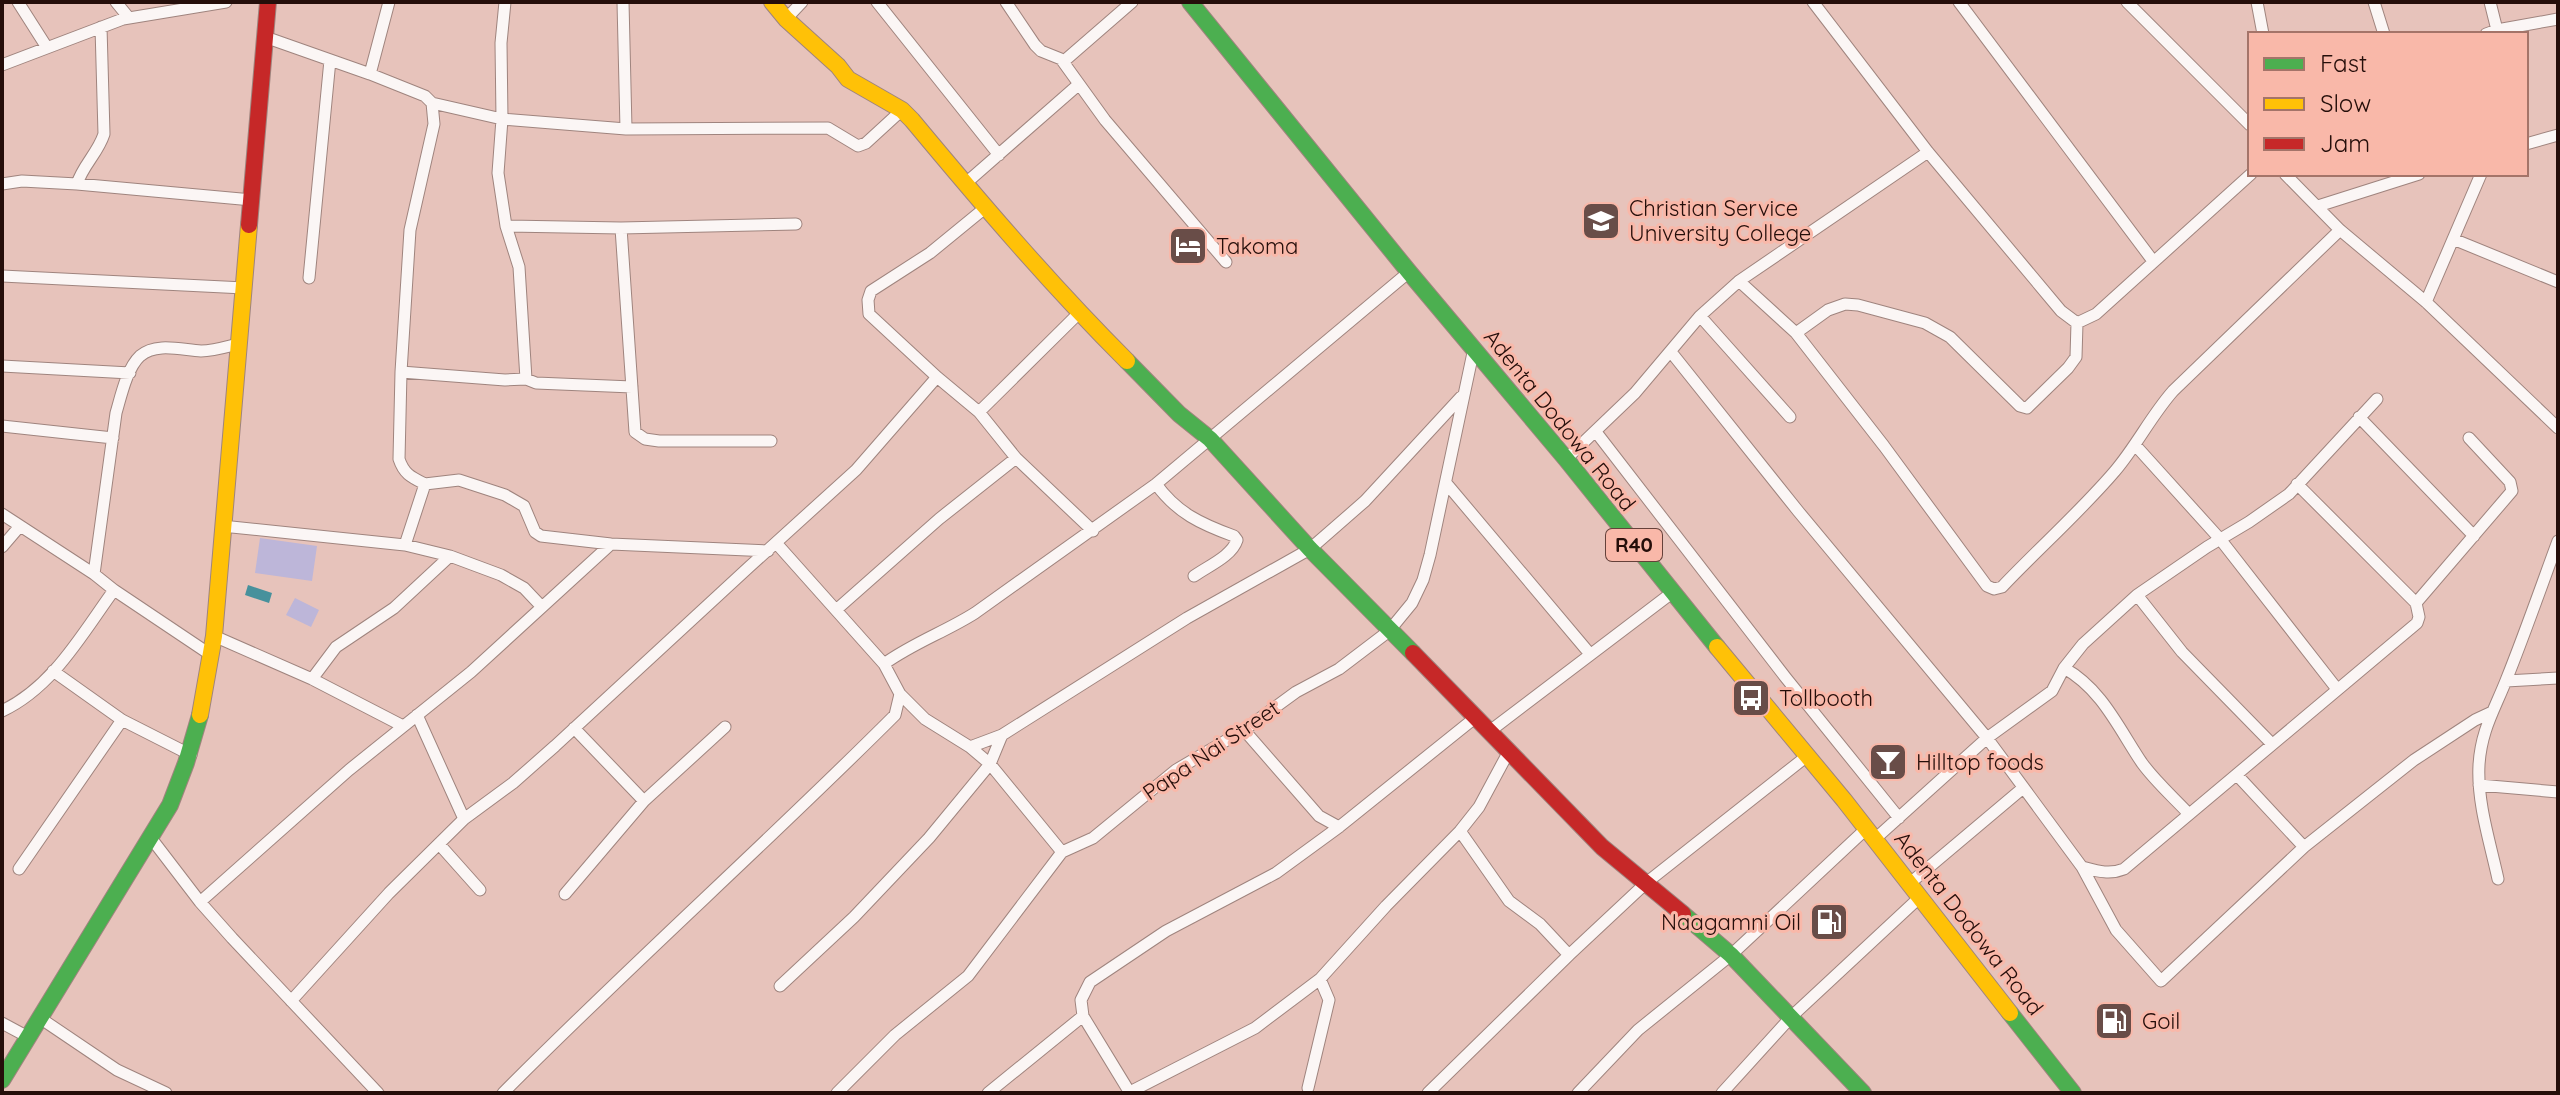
<svg xmlns="http://www.w3.org/2000/svg" width="2560" height="1095" font-family="Quicksand,sans-serif">
<rect width="100%" height="100%" fill="#e7c3bb"/>
<path fill="#bdb6d9" d="M260,538L317,546L312,581L255,573Z
M295,598L319,610L311,627L286,615Z"/>
<path fill="#47919c" d="M248,585L272,593L269,603L245,595Z"/>
<g fill="none" stroke-linecap="round" stroke-linejoin="round">
<defs>
<path id="street" d="M18,2L46,46
M116,2L129,18
M505,2L501,43L502,119L498,173L506,226L519,267L526,379
M623,2L626,129
M877,2L999,155
M1006,2L1035,45L1041,51L1061,59L1105,120L1226,262
M1813,2L1928,152L2061,311L2077,323L2096,314L2251,174
M1959,2L2153,261
M2127,2L2250,125
M2257,2L2263,34
M2374,2L2384,34
M2490,2L2497,30
M786,19L802,2
M2486,34L2497,30L2558,19
M265,37L370,74L425,96L432,103L434,124L410,230L401,372L399,459C404,474 411,477 425,484
M1063,62L1132,2
M2,65L123,19L226,2
M370,74L389,2
M432,103L502,119L626,129L828,128L858,146L866,143L902,110
M2526,144L2558,135
M2285,174L2340,230L2426,302L2558,428
M966,183L1078,85
M2,184L22,181L77,184L252,200
M77,184C83,165 98,153 104,134L101,27
M2318,206L2419,174
M506,226L621,228L796,224
M621,228L635,432L645,439L659,441H771
M2453,239L2558,282
M2,276L244,288
M309,278L330,60
M1739,281L1796,333L1884,446L1987,586L1994,589L2002,587C2039,548 2080,512 2115,471C2137,445 2151,416 2173,391L2340,230
M2426,302L2481,174
M1079,313L979,412L1016,458L1093,531
M1700,316L1790,417
M1796,333L1828,310L1845,304L1858,305L1925,323L1950,337L2020,406L2027,408L2068,368L2076,357L2077,323
M1671,352L1798,511L1987,738L2082,867L2116,930L2161,981L2304,847L2414,760L2475,720L2490,713
M2,366L130,373
M401,372L505,380L526,379L536,383L632,387
M937,377L979,412
M2359,417L2474,536
M2,426L113,438
M1596,432L1786,678L1899,818
M2136,446L2220,539L2337,689
M1566,459L1635,393L1700,316L1739,281L1928,152
M1446,483L1590,654
M1156,484C1177,513 1201,524 1234,536L1237,540C1232,556 1208,566 1194,576
M2,514L94,574L114,590L211,655
M222,526L405,545L450,556L501,575L524,588L542,607
M777,544L884,664
M405,545L425,484L459,480L505,495L524,506L535,532L541,536L611,544L768,551
M2,547L20,526
M94,574L116,413C121,396 127,368 140,356C156,342 182,350 201,351C213,351 226,347 238,344
M2137,595L2182,652L2272,744
M2416,603L2512,491L2510,482L2469,438
M836,610L939,519L1016,458
M214,636L312,679L403,726
M2064,668C2102,689 2119,729 2142,763C2155,781 2173,797 2188,813
M53,671L122,720L191,755
M312,679L336,647L394,608L450,556
M2506,681L2558,678
M2,711C53,687 82,634 114,590
M417,715L464,819
M574,728L644,801
M1244,730L1319,816L1339,827
M1490,731L1673,592
M970,747L1002,735L1187,618L1310,549L1365,501L1461,397
M2237,775L2304,847
M2479,785L2558,792
M1460,831L1509,901L1540,924L1569,955L1646,883L1807,756
M151,838L200,902L232,938L378,1093
M1875,839L1987,738L2052,691L2064,668L2083,644L2137,595L2207,547L2249,522L2289,494L2377,399
M439,844L480,890
M1062,852L990,764L970,747L925,719L900,694L884,664C913,643 945,632 975,613L1156,484L1409,272
M2082,867C2097,871 2109,875 2124,869L2417,623L2419,617L2416,603L2297,484
M19,869L122,720
M2498,879C2490,842 2477,803 2479,765C2481,730 2495,709 2507,678C2525,633 2541,587 2558,541
M1909,884L2023,788
M565,894L644,801L725,727
M200,902L349,770L471,672L611,544
M780,986L854,917L929,838L990,764L1002,735
M291,1001L389,893L464,819L513,783L555,746L749,567L856,470L937,377L869,314L868,300L871,291L930,253L985,208
M40,1018L117,1070L166,1093
M2,1023L28,1037
M1308,1088L1329,1000L1320,979
M503,1093C631,964 767,843 895,715L900,694
M837,1093L895,1035L968,976L1062,852L1093,838L1176,770L1244,730L1296,692L1339,669L1389,631L1412,603L1423,580L1430,555L1474,348
M988,1093L1083,1016
M1128,1093L1255,1028L1320,979L1386,906L1460,831L1479,807L1508,753
M1130,1093L1083,1016L1081,1000L1090,982L1166,931L1276,873L1339,827L1476,717
M1428,1093L1569,955
M1578,1093L1638,1030L1731,955L1867,828
M1722,1093L1791,1017L1920,897"/>
<path id="fast" d="M1190,2L1409,272L1566,459L1717,647
M1127,361L1179,414L1210,439L1310,549L1413,653
M1683,914L1731,955L1863,1093
M2010,1013L2073,1093
M2,1080L170,805L186,763L200,715"/>
<path id="slow" d="M772,2L786,19L838,66L848,79L902,110L912,120C981,203 1051,285 1127,361
M1717,647L1844,800L2010,1013
M200,715L214,636L249,225"/>
<path id="jam" d="M249,225L268,2
M1413,653L1602,847L1683,914"/>
</defs>
<use href="#street" stroke="#9f847e" stroke-width="13"/>
<use href="#fast" stroke="#9f847e" stroke-width="18"/>
<use href="#slow" stroke="#9f847e" stroke-width="18"/>
<use href="#jam" stroke="#9f847e" stroke-width="18"/>
<use href="#street" stroke="#fbf6f5" stroke-width="11"/>
<use href="#fast" stroke="#4caf50" stroke-width="16"/>
<use href="#slow" stroke="#ffc107" stroke-width="16"/>
<use href="#jam" stroke="#c62828" stroke-width="16"/>
</g>
<defs>
<symbol id="university-square" viewBox="-11 -11 22 22"><rect x="-9" y="-9" width="18" height="18" rx="4" fill="#694d48" stroke="#f9b8a9"/><path d="M0-5L7-2L0 1L-7-2ZM-4 1L0 2.5L4 1V4Q0 6-4 4Z" fill="#fff"/></symbol>
<symbol id="hotel-square" viewBox="-11 -11 22 22"><rect x="-9" y="-9" width="18" height="18" rx="4" fill="#694d48" stroke="#f9b8a9"/><path d="M-6-4.5h1.5V1H6V5H4.5V3h-9V5H-6ZM-4 0a1.8 1.8 0 1 1 3.6 0ZM.5 0V-2.5h3Q6-2.5 6 0Z" fill="#fff"/></symbol>
<symbol id="bus-square" viewBox="-11 -11 22 22"><rect x="-9" y="-9" width="18" height="18" rx="4" fill="#694d48" stroke="#f9b8a9"/><path d="M-5-6H5V4H4V6H2V4H-2V6H-4V4H-5ZM-3.5-4V0h7V-4ZM-3.5 1.2v1.5H-2V1.2ZM2 1.2v1.5H3.5V1.2Z" fill="#fff"/></symbol>
<symbol id="bar-square" viewBox="-11 -11 22 22"><rect x="-9" y="-9" width="18" height="18" rx="4" fill="#694d48" stroke="#f9b8a9"/><path d="M-6-5H6L.8 .8V4.5H3.5V6h-7V4.5H-.8V.8Z" fill="#fff"/></symbol>
<symbol id="fuel-square" viewBox="-11 -11 22 22"><rect x="-9" y="-9" width="18" height="18" rx="4" fill="#694d48" stroke="#f9b8a9"/><path d="M-5.5-6h7V0h2V4h1.3V-2.5L3-4.5l.8-.8L6-3V5H2.5V1h-1V6h-7ZM-4.2-4.7v3.2H.2V-4.7Z" fill="#fff"/></symbol>
</defs>
<g fill-rule="evenodd">
<use href="#university-square" x="1579" y="199" width="44" height="44"/>
<use href="#hotel-square" x="1166" y="224" width="44" height="44"/>
<use href="#bus-square" x="1729" y="676" width="44" height="44"/>
<use href="#bar-square" x="1866" y="740" width="44" height="44"/>
<use href="#fuel-square" x="1807" y="900" width="44" height="44"/>
<use href="#fuel-square" x="2092" y="999" width="44" height="44"/>
</g>
<g text-anchor="middle" stroke-width="6" stroke-linejoin="round" paint-order="stroke">
<rect fill="#f9b8a9" stroke="#65413a" stroke-width="2" x="1606" y="529" width="56" height="32" rx="6"/>
<g font-size="20" font-weight="bold" fill="#250e0a">
<text x="1634" y="552">R40</text>
</g>
<g font-size="22" fill="#250e0a" stroke="#f9b8a9" text-anchor="start">
<text x="1629" y="216">Christian Service<tspan x="1629" dy="25">University College</tspan></text>
<text x="1216" y="254">Takoma</text>
<text x="1779" y="706">Tollbooth</text>
<text x="1916" y="770">Hilltop foods</text>
<text x="1801" y="930" text-anchor="end">Naagamni Oil</text>
<text x="2142" y="1029">Goil</text>
</g>
<g font-size="22" fill="#250e0a" stroke="#f9b8a9">
<text transform="translate(1560 420) rotate(51)" y="8">Adenta Dodowa Road</text>
<text transform="translate(1211 750) rotate(-34)" y="8">Papa Nai Street</text>
<text transform="translate(1969 923) rotate(52)" y="8">Adenta Dodowa Road</text>
</g>
</g>
<rect width="2560" height="1095" fill="none" stroke="#250e0a" stroke-width="8"/>
<rect x="2248" y="32" width="280" height="144" fill="#f9b8a9" stroke="#a47469" stroke-width="2"/>
<rect x="2264" y="58" width="40" height="12" fill="#4caf50" stroke="#a47469" stroke-width="2"/>
<text x="2320" y="72" font-size="24" fill="#250e0a">Fast</text>
<rect x="2264" y="98" width="40" height="12" fill="#ffc107" stroke="#a47469" stroke-width="2"/>
<text x="2320" y="112" font-size="24" fill="#250e0a">Slow</text>
<rect x="2264" y="138" width="40" height="12" fill="#c62828" stroke="#a47469" stroke-width="2"/>
<text x="2320" y="152" font-size="24" fill="#250e0a">Jam</text>
</svg>
